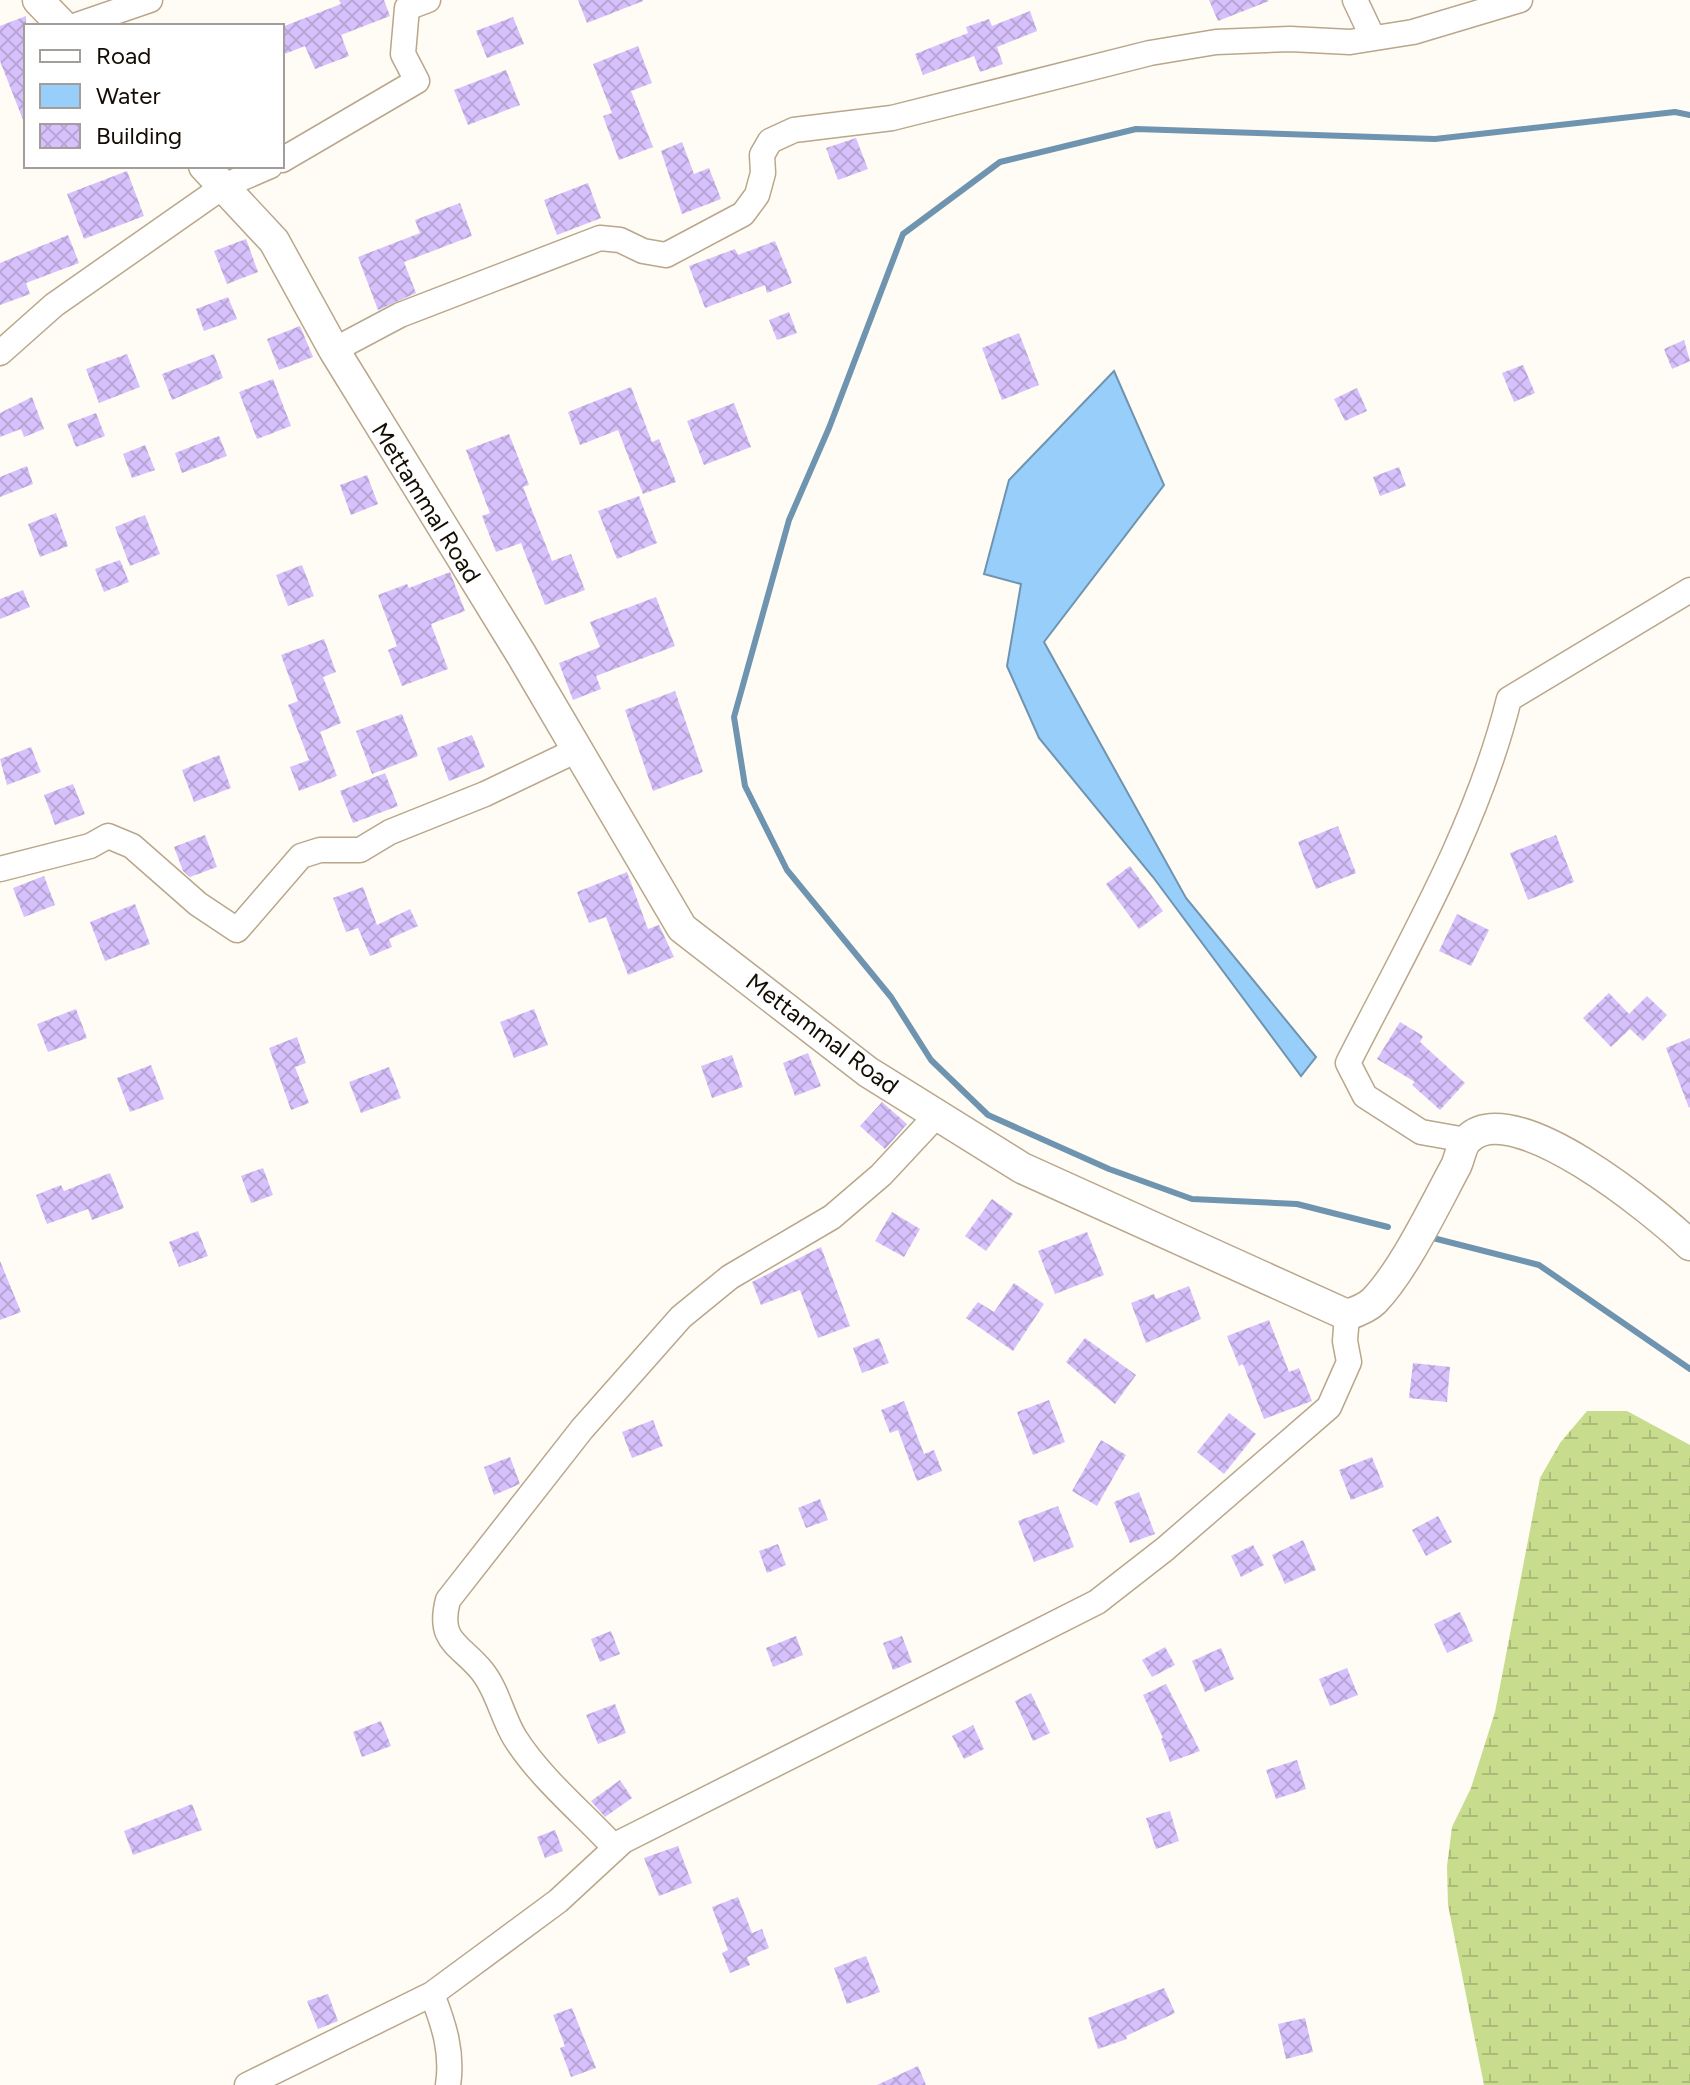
<svg xmlns="http://www.w3.org/2000/svg" width="1690" height="2085" font-family="Figtree,sans-serif">
<defs>
<pattern id="wetland-marsh" width="20" height="14" patternUnits="userSpaceOnUse" patternTransform="scale(2)"><rect width="20" height="14" fill="#c7dd8d"/><path d="M1 5h8M5 5V1M11 12h8M15 12V8" fill="none" stroke="#aabc78"/></pattern>
<pattern id="building-cross-hatch" width="8" height="8" patternUnits="userSpaceOnUse" patternTransform="scale(2)"><rect width="8" height="8" fill="#d7c1fc"/><path d="M0 0l8 8M0 8l8-8" fill="none" stroke="#b8a5d6"/></pattern>
</defs>
<rect width="100%" height="100%" fill="#fffbf5"/>
<path fill="url(#wetland-marsh)" d="M1587,1411H1627L1690,1445V2085H1484L1448,1905L1447,1866L1452,1827L1471,1788L1495,1712L1540,1478L1560,1443Z"/>
<path fill="#97cefa" stroke="#6f94b0" stroke-width="2" d="M1114,371L1164,485L1044,642L1186,898L1316,1057L1301,1076L1153,877L1039,738L1007,666L1021,584L984,574L1009,480Z"/>
<g fill="none" stroke-linecap="round" stroke-linejoin="round">
<path stroke="#6f94b0" stroke-width="6" d="M1388,1227L1297,1204L1192,1199L1109,1169L988,1115L931,1060L891,997L787,870L745,786L734,717L789,520L829,428L903,234L1000,162L1136,129L1435,139L1675,112L1690,115
M1429,1237L1539,1265L1690,1369"/>
</g>
<path fill="url(#building-cross-hatch)" d="M339,0H384L390,16L341,35L349,56L315,69L305,46L282,55V27L341,4Z
M578,0H643V1L587,23Z
M1209,0H1268L1269,1L1218,21Z
M1030,11L1037,31L997,47L1003,64L980,72L974,56L923,75L915,54L968,33L966,27L989,19L992,26Z
M26,16V125H25L0,61V26Z
M513,17L524,44L487,58L476,31Z
M638,46L652,83L631,91L653,147L619,160L603,116L612,113L593,64Z
M506,70L520,105L468,125L454,90Z
M856,138L868,169L838,180L826,148Z
M682,142L694,174L709,168L721,199L682,214L661,151Z
M127,171L144,216L84,239L67,194Z
M588,183L601,218L557,235L544,200Z
M460,203L472,236L404,262L416,293L378,310L358,257L420,233L415,220Z
M68,235L79,263L26,283L30,294L0,305V263Z
M246,239L258,272L227,284L214,251Z
M775,241L792,283L767,293L765,285L705,308L689,266L735,249L738,255Z
M228,297L237,319L204,331L196,309Z
M789,312L797,333L777,340L769,320Z
M300,326L313,357L279,370L267,339Z
M1019,333L1039,385L1002,400L982,348Z
M1684,340L1690,361L1672,369L1664,349Z
M127,354L140,387L99,403L86,369Z
M214,354L223,378L172,400L162,374Z
M1523,365L1535,393L1514,402L1502,373Z
M273,379L291,426L257,439L239,392Z
M631,387L652,442L659,439L676,482L643,494L618,430L580,445L568,412Z
M1357,388L1367,411L1345,421L1334,399Z
M32,397L44,429L24,437L21,429L0,437V413Z
M734,403L751,447L704,465L687,421Z
M96,413L105,436L76,447L67,424Z
M509,434L529,485L523,487L552,561L571,554L585,590L545,605L521,543L496,552L482,516L490,513L466,450Z
M219,436L227,456L182,473L175,453Z
M145,445L155,470L132,478L123,454Z
M27,466L33,484L0,497V477Z
M1399,467L1406,486L1380,496L1373,477Z
M367,475L378,504L351,515L340,485Z
M639,496L657,543L617,559L598,511Z
M56,513L68,546L40,557L28,524Z
M145,515L160,554L130,566L115,527Z
M120,560L129,582L104,592L95,569Z
M302,565L314,596L288,606L276,575Z
M450,572L465,611L431,624L448,669L402,686L388,650L397,646L378,595L407,584L409,588Z
M23,590L30,607L0,619V599Z
M656,597L675,646L596,676L601,689L573,700L559,663L600,647L590,622Z
M324,639L336,672L323,677L341,723L320,732L337,776L299,791L290,767L309,760L288,705L298,701L281,655Z
M675,691L703,772L653,791L625,710Z
M402,714L418,756L372,774L356,731Z
M472,735L485,767L449,781L437,748Z
M31,747L41,772L7,785L0,759Z
M219,755L231,788L194,802L182,770Z
M385,773L398,806L353,823L340,791Z
M73,784L85,814L55,825L44,795Z
M1338,826L1356,873L1316,889L1298,842Z
M205,835L217,867L190,877L183,871L174,847Z
M1556,835L1574,882L1528,900L1510,853Z
M1130,866L1163,911L1139,929L1106,884Z
M627,872L648,929L659,925L674,957L628,975L606,917L589,923L577,892Z
M44,876L55,905L24,917L13,888Z
M363,887L377,925L410,909L418,926L389,939L392,947L370,956L358,928L346,932L333,898Z
M135,904L150,944L105,961L90,922Z
M1457,914L1489,930L1471,966L1439,951Z
M1609,993L1629,1014L1647,996L1667,1015L1643,1041L1630,1029L1611,1047L1583,1018Z
M76,1009L87,1038L48,1052L37,1024Z
M534,1009L548,1045L514,1058L500,1022Z
M1400,1022L1423,1036L1420,1042L1465,1083L1440,1110L1412,1085L1415,1082L1377,1059Z
M297,1037L306,1063L295,1067L309,1103L291,1110L269,1048Z
M1690,1038V1107L1689,1108L1666,1048Z
M808,1053L821,1086L795,1096L783,1063Z
M732,1055L743,1087L712,1098L701,1066Z
M151,1065L164,1099L130,1112L117,1078Z
M389,1067L401,1098L361,1113L349,1082Z
M882,1102L907,1124L885,1149L860,1126Z
M263,1168L273,1195L251,1203L241,1176Z
M110,1173L124,1208L92,1220L88,1209L47,1224L36,1195L61,1185L64,1191Z
M992,1199L1013,1214L986,1251L965,1236Z
M892,1212L920,1229L904,1257L875,1241Z
M198,1231L208,1256L179,1267L169,1242Z
M1087,1232L1104,1275L1055,1294L1038,1251Z
M821,1247L850,1326L818,1338L800,1290L761,1305L752,1282Z
M0,1261L21,1312L0,1320Z
M1014,1283L1044,1304L1013,1351L966,1318L978,1302L994,1312Z
M1189,1286L1201,1319L1146,1343L1131,1303L1154,1294L1156,1299Z
M1269,1320L1289,1372L1299,1368L1312,1401L1264,1419L1243,1364L1239,1366L1227,1336Z
M879,1338L889,1363L862,1373L853,1348Z
M1085,1338L1136,1375L1115,1404L1066,1362Z
M1413,1363L1450,1367L1447,1402L1409,1398Z
M1049,1400L1065,1442L1033,1455L1017,1412Z
M904,1401L924,1454L934,1450L942,1471L917,1481L898,1430L890,1433L881,1410Z
M1229,1413L1256,1434L1224,1474L1197,1452Z
M653,1420L663,1446L632,1458L622,1432Z
M1101,1440L1126,1455L1097,1506L1072,1491Z
M510,1457L520,1484L494,1495L484,1467Z
M1372,1457L1384,1487L1351,1500L1339,1470Z
M1139,1492L1155,1534L1130,1543L1114,1502Z
M820,1499L828,1520L806,1528L798,1508Z
M1058,1506L1074,1547L1034,1562L1018,1521Z
M1438,1516L1452,1542L1426,1556L1412,1530Z
M1303,1540L1316,1570L1285,1584L1272,1555Z
M778,1544L786,1565L767,1573L759,1551Z
M1253,1545L1264,1565L1241,1577L1231,1556Z
M1460,1612L1473,1641L1447,1653L1434,1624Z
M611,1631L620,1654L600,1662L591,1639Z
M796,1636L803,1655L773,1667L766,1648Z
M902,1636L912,1662L893,1670L883,1643Z
M1165,1647L1175,1665L1152,1677L1142,1660Z
M1221,1648L1234,1679L1205,1692L1192,1661Z
M1347,1668L1358,1695L1330,1706L1319,1679Z
M1166,1684L1200,1751L1170,1762L1161,1739L1163,1738L1143,1695Z
M1031,1693L1050,1733L1033,1741L1015,1701Z
M615,1704L626,1733L598,1744L586,1715Z
M381,1721L391,1746L362,1757L353,1732Z
M973,1725L984,1749L964,1759L952,1736Z
M1297,1760L1306,1789L1276,1799L1266,1770Z
M620,1780L632,1798L605,1817L591,1801Z
M192,1804L202,1830L133,1855L124,1831Z
M1170,1811L1179,1841L1156,1849L1146,1818Z
M555,1830L563,1851L545,1858L537,1837Z
M678,1846L692,1883L659,1896L644,1858Z
M738,1897L752,1933L762,1929L769,1948L747,1957L750,1965L730,1973L722,1953L728,1950L712,1907Z
M866,1956L880,1992L847,2004L834,1968Z
M1164,1988L1175,2013L1126,2036L1127,2039L1098,2049L1088,2018Z
M328,1994L338,2021L318,2029L307,2001Z
M572,2008L596,2068L571,2077L560,2048L565,2046L553,2015Z
M1305,2018L1313,2052L1286,2059L1278,2024Z
M918,2066L926,2085H877Z"/>
<g fill="none" stroke-linecap="round" stroke-linejoin="round">
<defs>
<path id="minor" d="M1355,0L1373,38
M74,26L150,0
M282,160L417,81L403,54L407,8L428,0
M334,350L400,315L600,238L620,240L643,251L666,255L743,214L757,195L763,173L762,155L770,141L794,130L892,118L1150,53L1216,42L1290,39L1350,42L1413,32L1520,0
M0,353L54,305L224,186L270,166
M0,869L90,846L108,836L132,846L198,904L237,930L301,856L320,850H360L390,832L485,794L577,750
M1466,1140L1421,1132L1365,1096L1348,1063C1408,945 1477,828 1509,699L1690,590
M615,1848C582,1812 541,1779 515,1738C502,1717 498,1691 482,1671C460,1644 437,1642 448,1600L582,1429L681,1317L730,1277L832,1217L881,1175L937,1115
M432,1994C444,2025 453,2052 448,2085
M247,2085L432,1994L558,1901L623,1841L1097,1602L1165,1549L1329,1407L1349,1362L1345,1341L1347,1315"/>
<path id="major" d="M38,0L63,26
M204,166L274,241L334,350L521,654L682,928L868,1072L1022,1168L1347,1315C1356,1312 1367,1308 1374,1301C1404,1270 1435,1205 1456,1166C1460,1158 1461,1145 1468,1139C1513,1094 1655,1212 1690,1245"/>
</defs>
<use href="#minor" stroke="#b9a78b" stroke-width="27"/>
<use href="#major" stroke="#b9a78b" stroke-width="33"/>
<use href="#minor" stroke="#fff" stroke-width="24"/>
<use href="#major" stroke="#fff" stroke-width="30"/>
</g>
<g text-anchor="middle" stroke-width="6" stroke-linejoin="round" paint-order="stroke">
<g font-size="24" fill="#130d04" stroke="#fff">
<text transform="translate(426 503) rotate(58)" y="8">Mettammal Road</text>
<text transform="translate(822 1034) rotate(37)" y="8">Mettammal Road</text>
</g>
</g>
<rect x="24" y="24" width="260" height="144" fill="#ffffff" stroke="#a19e9b" stroke-width="2"/>
<rect x="40" y="50" width="40" height="12" fill="#ffffff" stroke="#a19e9b" stroke-width="2"/>
<text x="96" y="64" font-size="24" fill="#130d04">Road</text>
<rect x="40" y="84" width="40" height="24" fill="#97cefa" stroke="#a19e9b" stroke-width="2"/>
<text x="96" y="104" font-size="24" fill="#130d04">Water</text>
<rect x="40" y="124" width="40" height="24" fill="url(#building-cross-hatch)" stroke="#a19e9b" stroke-width="2"/>
<text x="96" y="144" font-size="24" fill="#130d04">Building</text>
</svg>
